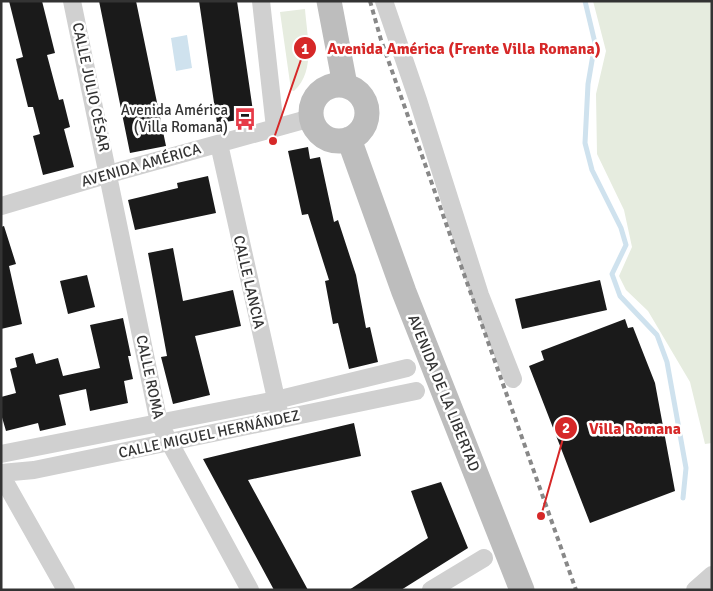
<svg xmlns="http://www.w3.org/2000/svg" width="713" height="591" font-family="Signika,sans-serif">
<rect width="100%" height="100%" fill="#fff"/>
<path fill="#e6ecdf" d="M593,1H712V443L705,444L690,382L648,311L626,290L619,276L632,247L624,210L597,154L596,94L606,51Z
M305,9C307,36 316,71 294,91L291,90L280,12Z"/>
<path fill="#cfe2ee" d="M187,35L192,68L176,71L171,38Z"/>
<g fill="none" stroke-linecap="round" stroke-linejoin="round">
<path stroke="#cfe2ee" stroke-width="5" d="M585,1L595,43L588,84L585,143L592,170L621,228L626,245L612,274L620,296L657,335L667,362L686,468L683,498"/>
</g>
<path fill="#1a1a1a" d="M9,1H42L55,53L47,55L59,100L63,99L70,127L64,129L74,167L43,175L33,136L40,134L33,107H28L16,59L23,57Z
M99,1H136L166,146L130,153Z
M199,1H237L254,118L217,123Z
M308,147L310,159L320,157L334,222L338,220L356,275L366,328L370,327L378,362L349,369L338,323L333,324L325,281L329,280L308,214L302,215L288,151Z
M208,176L216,213L135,230L128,200L178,188L177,183Z
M4,226L16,264L9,266L22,324L1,329V227Z
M173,248L183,301L233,290L241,326L195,336L210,395L173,404L161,357L167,356L148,253Z
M87,275L95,307L68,314L60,281Z
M600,280L607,310L522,329L515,299Z
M123,318L131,356H128L133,379L124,381L128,403L90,411L86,389L59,395L66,425L40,431L38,423L6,431L1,414V397L16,393L10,369L17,367L15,358L33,353L36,364L58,358L63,376L100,368L90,325Z
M625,319L628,328L633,327L655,383L675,491L590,523L529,366L544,360L541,351Z
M354,423L361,456L248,480L308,590H274L203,459Z
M441,482L468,548L401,590H349L428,538L411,491Z"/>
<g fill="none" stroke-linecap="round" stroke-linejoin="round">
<path stroke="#d0d0d0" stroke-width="18" d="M72,1L159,423L250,590
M261,1L275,128
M384,1L418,100L480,295L513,379
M219,144L279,412
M1,206L109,174L311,118
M1,454L276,400L407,368
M1,473L34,470L416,391
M1,475L66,590
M431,590L484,558
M695,590L712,575"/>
<path stroke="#bdbdbd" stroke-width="25" d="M329,1L345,85
M311 113a28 28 0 1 1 56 0a28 28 0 1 1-56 0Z
M349,139L404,292L522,590"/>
<path stroke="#888" stroke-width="4" stroke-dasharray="5 4" stroke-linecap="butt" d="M370,1L381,40L576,590"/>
</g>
<defs>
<symbol id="bus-bare" viewBox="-9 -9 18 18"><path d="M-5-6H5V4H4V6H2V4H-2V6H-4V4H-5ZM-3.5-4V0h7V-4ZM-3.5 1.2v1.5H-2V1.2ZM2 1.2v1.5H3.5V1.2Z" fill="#e63946" stroke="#fff" stroke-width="2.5" paint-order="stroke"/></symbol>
</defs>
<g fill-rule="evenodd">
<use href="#bus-bare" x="229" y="103" width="32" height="32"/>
</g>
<g text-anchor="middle" stroke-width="5" stroke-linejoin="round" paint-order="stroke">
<g font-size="15" fill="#333" stroke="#fff">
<text transform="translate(91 87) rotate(78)" y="5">CALLE JULIO CÉSAR</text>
<text transform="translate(141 165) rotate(-16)" y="5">AVENIDA AMÉRICA</text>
<text transform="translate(249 282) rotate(77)" y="5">CALLE LANCIA</text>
<text transform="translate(150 377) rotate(78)" y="5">CALLE ROMA</text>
<text transform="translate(444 393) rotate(68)" y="5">AVENIDA DE LA LIBERTAD</text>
<text transform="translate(209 434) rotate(-12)" y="5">CALLE MIGUEL HERNÁNDEZ</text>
</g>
<g font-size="15" fill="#333" stroke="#fff" text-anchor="end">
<text x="228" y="115">Avenida América<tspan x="228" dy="17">(Villa Romana)</tspan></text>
</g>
</g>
<path fill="none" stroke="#d62828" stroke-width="2" d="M273 141L305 48M541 516L566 428"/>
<g fill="#d62828" stroke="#fff" stroke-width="2">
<circle cx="273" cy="141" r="5"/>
<circle cx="541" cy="516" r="5"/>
<circle cx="305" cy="48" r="12"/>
<circle cx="566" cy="428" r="12"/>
</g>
<g font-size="15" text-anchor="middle" font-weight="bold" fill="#fff">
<text x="305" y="54">1</text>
<text x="566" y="433">2</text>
</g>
<g font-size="16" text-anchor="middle" font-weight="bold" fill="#d62828" stroke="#fff" stroke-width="5" stroke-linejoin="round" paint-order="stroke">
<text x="464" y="54">Avenida América (Frente Villa Romana)</text>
<text x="635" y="434">Villa Romana</text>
</g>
<rect width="713" height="591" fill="none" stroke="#333333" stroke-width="5"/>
</svg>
